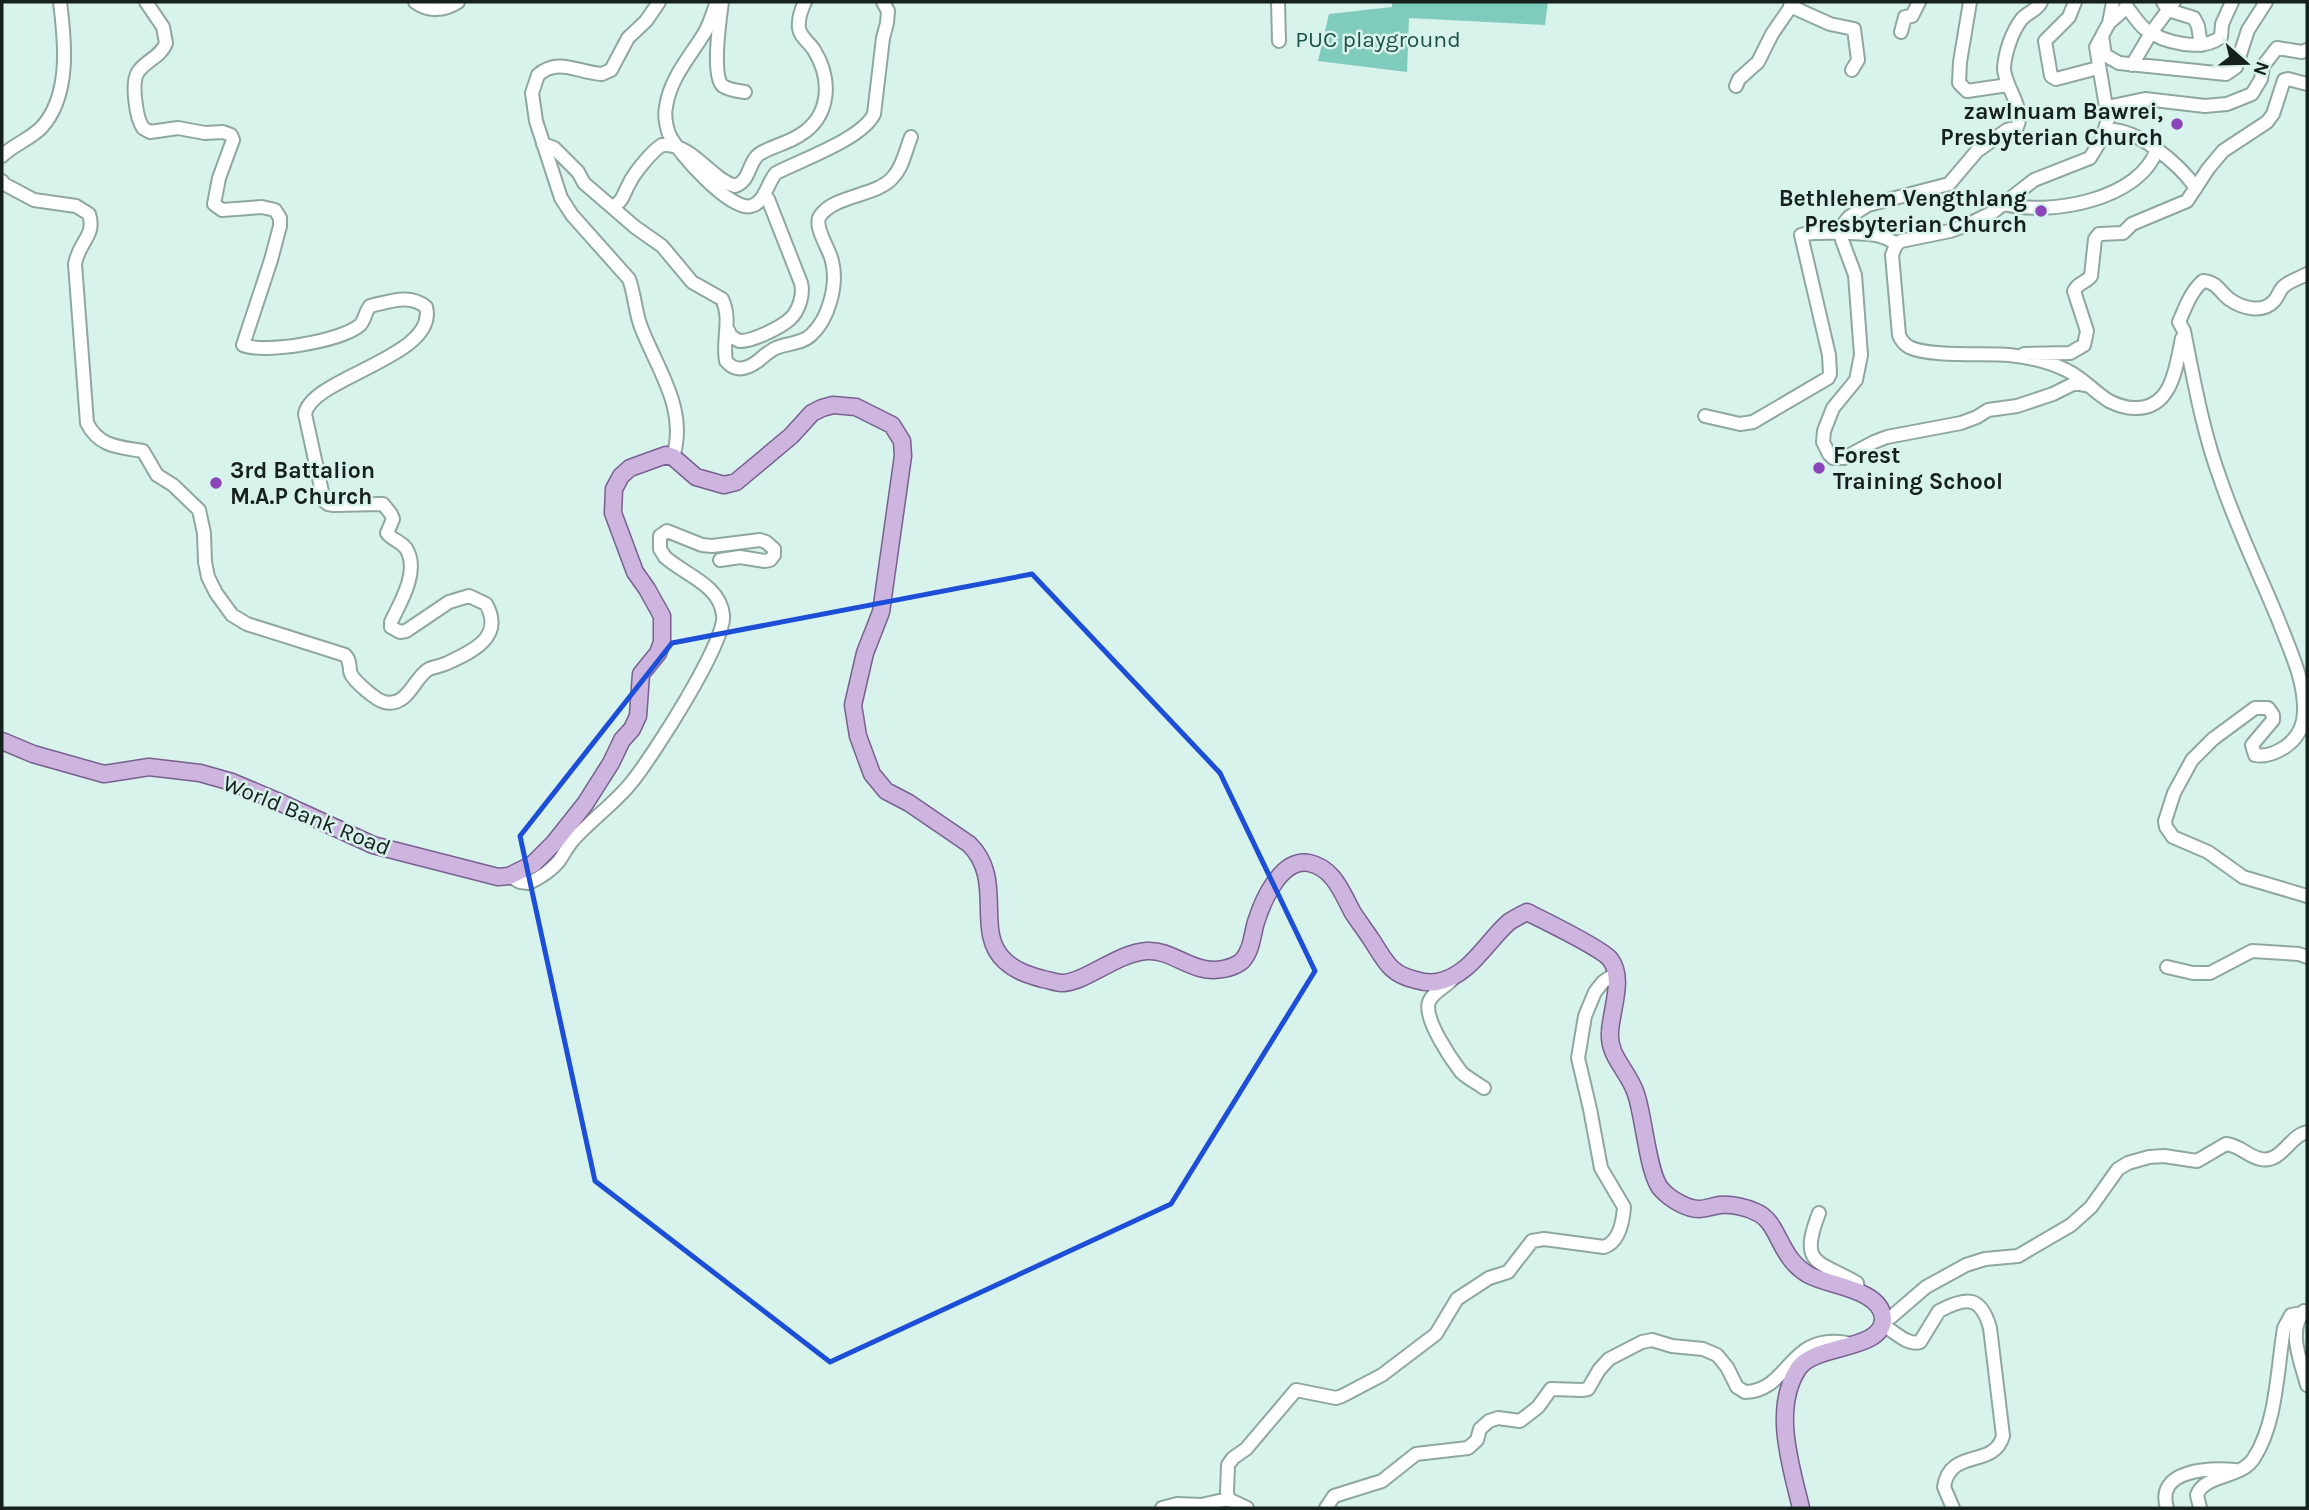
<svg xmlns="http://www.w3.org/2000/svg" width="2309" height="1510" font-family="Karla,sans-serif">
<rect width="100%" height="100%" fill="#d8f2ec"/>
<path fill="#7fcbbc" d="M1392,2H1548L1545,25L1409,18L1407,72L1318,61L1329,14L1392,7Z"/>
<g fill="none" stroke-linecap="round" stroke-linejoin="round">
<defs>
<path id="minor" d="M415,2C428,12 444,11 458,2
M659,2L646,21L628,38L611,70L602,74C579,73 558,57 538,75L532,93L536,121L561,198L572,215L629,279C635,295 635,312 641,327C657,369 688,409 673,457
M717,2C713,12 710,23 705,32C690,57 670,78 666,107C664,116 666,125 669,134C677,152 731,212 751,206C765,203 767,183 776,173C801,160 862,139 874,114L883,38L887,23L888,11L883,2
M722,2C720,17 711,78 723,86C729,90 738,91 745,92
M1278,2L1279,41
M1970,2L1960,62L1959,83L1967,91L2008,85
M2041,2C2037,11 2027,12 2021,20C2012,32 2005,52 2004,68C2004,86 2026,109 2017,127L2007,130L1977,151L1949,184L1868,205L1849,217L1844,223L1841,233L1842,240L1855,275L1861,355L1856,380L1833,408L1824,431L1823,442L1829,454L1833,458H1844L1874,442L1887,437L1961,423L1977,417L1988,410L2017,406L2053,394L2075,383L2089,386
M2075,2L2069,17L2045,41L2051,76L2056,79L2098,68
M2126,2L2127,7L2109,23L2096,47L2108,119L2102,138L2090,158L2034,180L1993,212L1967,225L1950,231L1901,241L1896,245L1892,255L1899,335C1901,340 1904,344 1909,347C1929,357 1985,353 2009,355C2027,357 2050,362 2066,370C2082,377 2094,392 2109,401C2117,405 2126,408 2134,408C2172,410 2176,367 2182,338
M2163,2L2168,10L2194,18L2198,26L2201,45
M1790,6L1830,24L1854,29L1858,60L1852,70
M2127,7C2133,15 2138,23 2145,29C2164,43 2202,52 2221,37L2222,24L2232,2
M2109,23L2113,2
M1901,32L1905,17L1912,16L1919,2
M2102,36L2105,55L2119,63L2226,74L2236,67L2248,30L2266,2
M2132,65L2151,33L2174,2
M1736,86L1739,79L1758,62L1772,34L1794,2
M2107,107L2145,99L2205,106L2227,104L2252,94L2261,79L2263,66L2277,48L2302,52L2307,50
M2105,130C2137,127 2179,164 2196,188
M543,144L554,148L578,172L584,183L635,227L662,246L692,282L722,299C732,319 722,340 726,361C736,373 747,369 758,361C764,356 769,351 776,348C787,343 802,344 811,335C829,319 838,284 832,261C830,250 813,226 820,216C835,194 878,197 894,176C903,166 906,149 911,137
M2,156C13,145 30,139 41,128C71,96 65,41 60,2
M2,181L4,184L34,200L76,206L89,214C96,236 79,241 75,264L87,423C99,447 119,447 143,451L157,475L173,485L199,510L204,533L205,562L208,577L216,593L232,615L247,624L345,655C352,662 348,667 351,674C355,682 376,700 384,702C408,708 414,677 429,669C434,667 440,666 445,664C471,652 505,638 486,604L469,596L449,602L406,631L400,632L391,627V622C400,603 418,574 408,552C404,542 393,541 387,533L393,519L391,514L383,504L334,505L328,504L324,501L305,414C311,377 439,357 426,307C410,293 388,302 370,306C365,312 365,320 360,325C342,341 265,354 243,345L271,260L280,226V218L275,210L262,207L222,210L214,204L219,178L233,140L231,135L223,132L205,133L178,128L150,132L143,128C136,118 131,82 138,72C146,60 161,57 166,43L163,27L146,2
M2004,204C2050,216 2140,200 2157,149
M614,206C624,200 623,194 629,184C634,173 652,151 662,145C693,143 709,178 735,186C751,181 748,160 761,153C773,146 788,143 800,135C831,116 832,79 814,50C809,42 800,37 799,28C798,19 801,10 805,2
M2307,274C2300,278 2289,281 2283,287C2279,291 2278,297 2274,301C2262,314 2242,308 2229,299C2219,291 2217,282 2203,281C2191,291 2185,308 2179,322L2184,331C2194,381 2203,433 2221,481C2237,528 2259,573 2278,619C2289,648 2305,680 2304,711C2304,726 2298,738 2285,747C2276,753 2266,757 2255,755L2252,745L2273,720V715L2268,708H2255L2213,739L2192,760L2174,793L2165,821L2166,827L2173,837L2208,852L2243,877L2307,896
M727,328L731,336L739,341C751,342 780,328 790,319C799,311 804,294 801,283L768,199L764,194
M2024,354L2070,353L2084,345L2087,331L2074,291C2078,282 2086,283 2091,276L2095,239L2099,234L2123,233L2132,224L2187,201L2208,169L2223,151L2267,122L2273,114L2284,80L2288,79L2307,84
M1705,416L1740,424L1753,422L1828,378L1830,374L1829,355L1801,235C1811,231 1863,233 1876,235C1884,237 1891,239 1896,245
M509,876L520,882L529,883C539,878 552,870 559,861C564,854 568,845 574,839C592,819 614,804 631,783C651,759 727,641 723,615C720,585 685,575 665,557L660,549V536L667,531L702,545L712,546L760,540L766,542L774,549V555L770,560L765,561L740,557L720,560
M2167,967L2193,973H2210L2252,951L2299,954L2307,957
M1456,975C1449,986 1432,992 1429,1002C1423,1018 1451,1059 1461,1072C1467,1078 1477,1083 1484,1088
M1819,1213C1798,1267 1819,1260 1857,1283L1858,1292
M2304,1311C2287,1331 2301,1362 2307,1385
M1883,1318H1890L1926,1287L1966,1265L1985,1259L2018,1256L2071,1225L2091,1207L2118,1169L2128,1163L2149,1157L2164,1156L2197,1161L2226,1144C2242,1146 2248,1157 2261,1159C2282,1163 2289,1136 2307,1132
M1881,1324C1893,1330 1907,1346 1920,1342L1939,1311C1967,1296 1981,1296 1990,1328L2003,1436C1994,1469 1950,1447 1944,1487L1953,1508
M1162,1508L1177,1504L1201,1505L1228,1499
M1247,1508L1228,1499L1227,1492L1228,1465L1233,1458L1246,1449L1296,1390L1336,1398L1342,1396L1382,1375L1436,1334L1457,1299L1489,1278L1508,1272L1532,1241L1544,1239L1604,1247C1619,1242 1623,1221 1624,1207L1601,1168L1590,1109L1578,1058L1585,1016L1595,992L1603,982L1616,973
M1326,1508L1334,1496L1382,1481L1416,1454L1468,1448L1477,1440L1480,1429L1489,1421L1498,1418L1520,1421L1538,1407L1551,1389L1582,1390L1588,1389L1599,1370L1609,1359L1642,1342L1652,1340L1672,1346L1703,1349L1717,1355L1727,1367L1737,1387L1745,1392C1790,1391 1788,1332 1847,1343
M2167,1508C2155,1469 2210,1468 2235,1470
M2200,1508L2197,1495C2204,1474 2241,1479 2254,1458C2277,1422 2277,1370 2284,1328L2291,1315L2302,1313"/>
<path id="major" d="M2,741L33,754L104,774L149,767L200,773L232,782L277,801L373,845L498,877L509,876L533,864L554,843L585,804L611,763L622,740L632,729L638,716L641,674L658,653L662,642V616L647,589L635,572L613,513L614,489L621,476L630,468L666,455L673,457L696,477L724,485L736,482L791,436L812,413L822,408L833,405L856,407L892,425L902,441L903,456L881,612L865,653L853,705L858,736L872,774L886,791L909,803L969,844C1006,880 973,932 1005,961C1016,971 1028,975 1043,979C1049,980 1057,983 1063,983C1088,981 1117,953 1147,951C1173,949 1192,975 1223,969C1229,968 1237,965 1242,961C1252,950 1252,935 1256,922C1263,900 1281,858 1309,863C1334,868 1342,893 1353,913C1359,922 1365,930 1371,939C1385,960 1389,974 1416,980C1422,982 1430,983 1437,982C1470,976 1486,942 1509,922C1515,918 1521,915 1527,912C1543,920 1601,948 1610,959C1625,978 1611,1010 1610,1032C1608,1057 1629,1071 1636,1094C1644,1116 1648,1177 1662,1190C1670,1199 1687,1209 1699,1209C1706,1209 1713,1206 1720,1205C1731,1204 1746,1207 1756,1212C1780,1222 1778,1258 1809,1275C1829,1286 1881,1289 1883,1318C1884,1352 1814,1343 1798,1369C1772,1409 1791,1466 1801,1508"/>
</defs>
<use href="#minor" stroke="#8fa7a1" stroke-width="16"/>
<use href="#major" stroke="#78618e" stroke-width="19"/>
<use href="#minor" stroke="#fff" stroke-width="12"/>
<use href="#major" stroke="#cdb5e0" stroke-width="16"/>
</g>
<path fill="none" stroke="#1d4ed8" stroke-width="5" stroke-linejoin="round" d="M1032,574L1220,773L1315,971L1171,1204L830,1362L595,1181L520,836L672,643Z"/>
<g fill="#8a45b8" stroke="#d8f2ec" stroke-width="2.5">
<circle cx="2177" cy="124" r="7"/>
<circle cx="2041" cy="211" r="7"/>
<circle cx="1819" cy="468" r="7"/>
<circle cx="216" cy="483" r="7"/>
</g>
<g text-anchor="middle" stroke-width="5" stroke-linejoin="round" paint-order="stroke">
<g font-size="23" fill="#1d5249" stroke="#d8f2ec">
<text x="1378" y="47">PUC playground</text>
</g>
<g font-size="23" font-weight="bold" fill="#16201e" stroke="#d8f2ec" text-anchor="end">
<text x="2163" y="119">zawlnuam Bawrei,<tspan x="2163" dy="26">Presbyterian Church</tspan></text>
<text x="2027" y="206">Bethlehem Vengthlang<tspan x="2027" dy="26">Presbyterian Church</tspan></text>
<text x="1833" y="463" text-anchor="start">Forest<tspan x="1833" dy="26">Training School</tspan></text>
<text x="230" y="478" text-anchor="start">3rd Battalion<tspan x="230" dy="26">M.A.P Church</tspan></text>
</g>
<g font-size="23" fill="#16201e" stroke="#d8f2ec">
<text transform="translate(307 815) rotate(22)" y="8">World Bank Road</text>
</g>
</g>
<rect width="2309" height="1510" fill="none" stroke="#16201e" stroke-width="7"/>
<g transform="translate(2246 63) rotate(110)" stroke="#d8f2ec" stroke-width="5" paint-order="stroke">
<path d="M0-5L12 26L0 18L-12 26Z" fill="#16201e"/>
<text y="-10" font-size="19" font-weight="bold" text-anchor="middle" fill="#16201e">N</text>
</g>
</svg>
